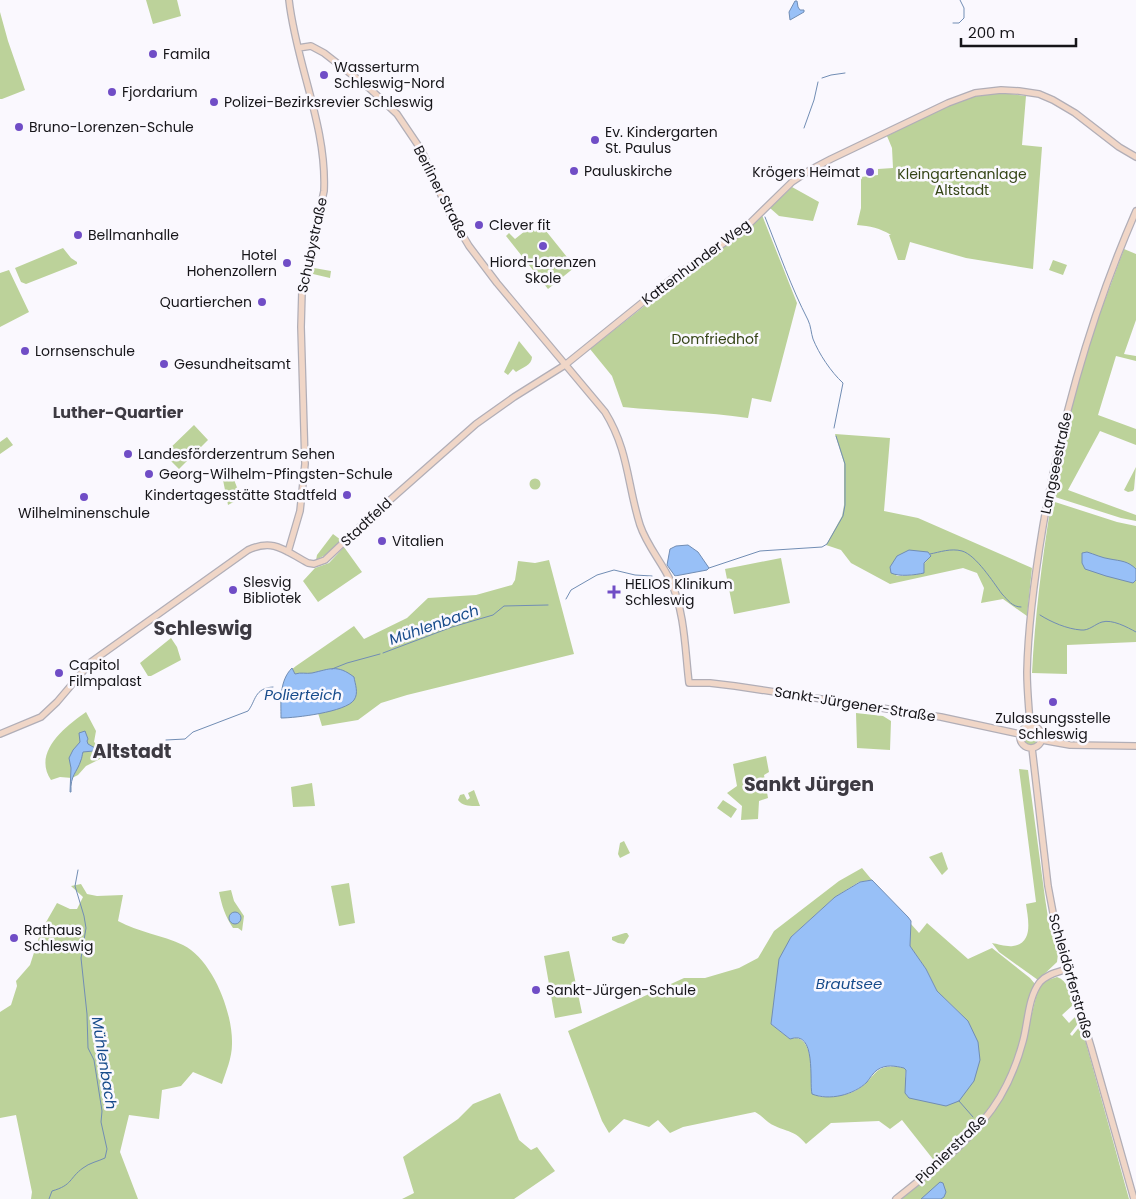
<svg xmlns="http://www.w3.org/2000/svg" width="1136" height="1199" font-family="Poppins,sans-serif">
<rect width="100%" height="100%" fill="#faf8fe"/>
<path fill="#bcd29a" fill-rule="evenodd" d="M146,0H177L181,16L153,24Z
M0,12L8,41L25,90L2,99H0Z
M1004,93L1026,96L1022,145L1042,147L1033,269L966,258L910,242L905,260H898L889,235H891C880,228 870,226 857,225L861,208V177L878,175V169L893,168L892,148L887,136C917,121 948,102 981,95C988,93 997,94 1004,93Z
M792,187L819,202L813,221L779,216L770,208Z
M762,215L797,303L771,402L752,398L748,418C707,412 664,411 623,407L612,376L590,349L700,262L740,236Z
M542,226L575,267L548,289L506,236L509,233L515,239L530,227L535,232Z
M63,248L71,258L77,262V264L26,284L21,282L15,268Z
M1124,249L1136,254V320L1124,354L1136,356V361L1116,356L1098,415L1136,429V445L1100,431L1068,490L1136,515V521L1121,518L1055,497L1052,494L1077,383L1093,332Z
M1053,260L1067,265L1063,275L1049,270Z
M314,268L331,271L330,278L313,274Z
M9,270L29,312L0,327V273Z
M519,341L532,357C532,365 522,368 516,372L513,369L508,375L504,372Z
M194,425L208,440L179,469L164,454Z
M835,434L890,438L884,511L918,518L1032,568L1027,616L1003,599L981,603L984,588L977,573L963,568L890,584L851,563L841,550L826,545L842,516L844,505V463ZM920,552H928L931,556L914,575L896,576Z
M7,437L13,445L0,454V442Z
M1136,467L1134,489L1133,491L1128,492L1124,490Z
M233,477L241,498L228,505L223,480Z
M529.5 484a5.5 5.5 0 1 1 11 0a5.5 5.5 0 1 1-11 0Z
M1055,502L1117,522L1136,526V642L1067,645V674L1032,673C1035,616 1042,560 1051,504Z
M333,534L341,540L329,553L316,560L317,555Z
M344,547L362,572L318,602L303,581L315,568L329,563Z
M781,558L790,603L734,614L725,569Z
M549,560L574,654L407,695L381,703L358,720L322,726L318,713L281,718C281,699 279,678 296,666L354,626L364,639L407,618L428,598L476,595L512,585L515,580L518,561L535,563Z
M171,638L177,647L181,660L151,676H148L140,663Z
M86,712L96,731L94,742L99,746H103L102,758L86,766L78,775L72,778L60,777L51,780C32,752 66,726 86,712Z
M856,713L883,716L891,721L890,750L857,748Z
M1022 736a9 9 0 1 1 18 0a9 9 0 1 1-18 0Z
M766,756L769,772L764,775L768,798L759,801L758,819L741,820L742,806L727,793L737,786L733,764Z
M1019,769L1028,770L1029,778L1045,898L1049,924L1058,954L1057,962L1038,980L999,952L992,943C998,944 1007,947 1013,946C1034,943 1028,919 1026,904L1036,902Z
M312,783L315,806L293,807L291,787Z
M474,790L480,806C472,806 463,807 458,800L460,795L464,794L467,800L470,798L468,793Z
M723,800L737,809L731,818L717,808Z
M624,841L630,853L620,858L618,854L620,843Z
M942,852L948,869L942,875L929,857Z
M862,868L872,880L859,882L835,897L791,937L771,1024L790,1039C814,1031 812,1077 811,1090L820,1097C831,1097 845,1096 855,1091C878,1079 871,1061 904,1068L906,1070L905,1078L968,1021L937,991L926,969L910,946L911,924L919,933L927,923L968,959L992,948L1030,978L1035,984C1029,1002 1026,1021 1021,1039C1006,1093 978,1128 936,1163L902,1120L890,1129L879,1121L831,1123L806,1144C794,1130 790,1133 775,1126C767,1123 763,1116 755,1112L683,1127L670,1133L658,1120L649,1127L624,1119L609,1133L602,1121L568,1031L684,978H705L739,968L758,958L774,931L839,881Z
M349,883L355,923L339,926L331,886Z
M81,884L87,894L97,896L123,895L118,921C138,932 162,935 183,945C212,959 233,1012 232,1044C232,1058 226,1071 222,1084L193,1072L181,1086L162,1090L159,1119L129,1115L120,1152L138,1199H31L32,1192L16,1115L0,1118V1012L11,1005L17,986L16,981L30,965L41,931L57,903L70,909H77L83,897L71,886Z
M231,890L234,901L244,916L242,931L238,928H233C225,916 222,906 219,892Z
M625,933H627L629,936L624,944L618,943L612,940V937Z
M569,951L582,1013L555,1018L544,956Z
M1057,977C1068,981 1070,993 1074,1004L1062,1015L1069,1023L1076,1016L1080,1021L1070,1034L1072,1036L1081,1025L1129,1199H900L953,1154L1010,1083L1021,1057L1036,997L1040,987L1045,981Z
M500,1093L519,1140L531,1150L537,1147L555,1171L514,1199H402L414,1193L403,1157L458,1119L473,1104Z"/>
<path fill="#98c0f7" stroke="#718db4" d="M795,1H797L798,7L800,10H804V12L790,20L789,12Z
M688,545L698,552L709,568L707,570L675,576L667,565L670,549L676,546Z
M909,550L928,552L931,556L924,563V573C915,575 899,577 891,573L890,567L897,556Z
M1087,552C1094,554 1102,558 1110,559C1121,561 1128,561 1136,569V580L1133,583L1106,576L1085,569L1082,563V553Z
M292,668L295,674C301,672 306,674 312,673C330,669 337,664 354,677C355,684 359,693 354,700C346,712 295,718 281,718C281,701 279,681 292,668Z
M85,731L88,739L87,741L88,744L95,748L93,751L83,752C82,755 82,758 81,760C77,773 70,775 71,792H70L71,768L69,758L73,750L80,742L79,733Z
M872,880L908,917L911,921L910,946L926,969L937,991L968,1021L978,1042L980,1060L974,1081L959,1101L946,1106L909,1098L905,1093L906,1070L904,1068C895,1066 886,1064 877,1070C873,1073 870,1078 867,1082C854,1095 829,1101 812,1094C809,1082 817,1029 790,1039L771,1024L779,959L791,937L835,897L860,882Z
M229 918a6 6 0 1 1 12 0a6 6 0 1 1-12 0Z
M940,1182L943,1183L946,1192L944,1197L941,1199H921Z"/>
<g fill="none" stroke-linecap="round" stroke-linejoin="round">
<path stroke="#718db4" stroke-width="1" d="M953,23H959L964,18V8L960,0
M822,78L831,75L845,73
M804,128L814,100L818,82
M765,217C779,252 791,287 808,320C811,326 811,333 813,339C819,354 831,372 843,383L834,428
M930,554C940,552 951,548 962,551C976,555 993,582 1002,594C1008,600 1012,607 1021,607
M709,568L760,551L822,547L827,544L843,516L845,505V464L836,436
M566,599L571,590L597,575L614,570L635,575L652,576
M1040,615C1051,622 1067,629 1081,630C1089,631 1095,624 1102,622C1112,619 1127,627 1136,632
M383,653L452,627L493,615L504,606L548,605
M332,669L347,663L380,654
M166,740L185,739L193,732L248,711C256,701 254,688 273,687
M95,748L118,755L151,747
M959,1101L973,1117
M49,1199L52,1191C73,1185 69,1178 83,1168C89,1163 99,1161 105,1158L107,1149L101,1122L102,1111L94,1060L88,1048L87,1014L81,958L86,928L84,916L75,886L78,870"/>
<defs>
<path id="secondary" d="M298,48L311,46L324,53L369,88L397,114L422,151L447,209L469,246L497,283L605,412C629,451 627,484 640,525C647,546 662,562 671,582C685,613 685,650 689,683H710L735,686L941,717L1020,734
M288,552L300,511L305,464L301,327L302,291L324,191C327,126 296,64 289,0
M1030,725C1029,708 1027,690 1027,672C1028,623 1035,574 1043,526C1062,417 1092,312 1136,211
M1020 737a11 11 0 1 1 22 0a11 11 0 1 1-22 0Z
M0,734L41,717L57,702L91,662L248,550C274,538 285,551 308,563L314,564L325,560L364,523L476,424L514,397L565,365L674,277L743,230L792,182L810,170L831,159L948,103L975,93L1001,90L1019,91L1039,94L1053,100L1075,113L1119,147L1136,157
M1042,740L1070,745L1136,746
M1032,748L1048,886L1057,934L1091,1047L1134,1199
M896,1199C933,1169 975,1139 1000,1097C1010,1080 1018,1060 1023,1041C1028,1023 1028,997 1040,982C1047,974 1058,972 1067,969"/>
</defs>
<use href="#secondary" stroke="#b1aeb7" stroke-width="8"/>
<use href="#secondary" stroke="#f0d6c7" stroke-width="5.5"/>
</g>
<g fill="#704dc6" stroke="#faf8fe" stroke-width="2">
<circle cx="153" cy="54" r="5"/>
<circle cx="324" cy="75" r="5"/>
<circle cx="112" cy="92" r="5"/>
<circle cx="214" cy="102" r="5"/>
<circle cx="19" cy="127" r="5"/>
<circle cx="595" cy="140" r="5"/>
<circle cx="574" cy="171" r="5"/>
<circle cx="870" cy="172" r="5"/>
<circle cx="479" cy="225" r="5"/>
<circle cx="78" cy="235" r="5"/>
<circle cx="543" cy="246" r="5"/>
<circle cx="287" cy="263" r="5"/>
<circle cx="262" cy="302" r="5"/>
<circle cx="25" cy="351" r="5"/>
<circle cx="164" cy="364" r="5"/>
<circle cx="128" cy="454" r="5"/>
<circle cx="149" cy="474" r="5"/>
<circle cx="347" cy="495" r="5"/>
<circle cx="84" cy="497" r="5"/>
<circle cx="382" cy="541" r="5"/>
<circle cx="233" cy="590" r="5"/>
<path d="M611.5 584.5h5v5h5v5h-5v5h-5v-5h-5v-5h5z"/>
<circle cx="59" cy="673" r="5"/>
<circle cx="1053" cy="702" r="5"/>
<circle cx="14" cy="938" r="5"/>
<circle cx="536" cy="990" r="5"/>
</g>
<g text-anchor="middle" stroke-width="5" stroke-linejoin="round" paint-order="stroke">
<g font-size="14" fill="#161519" stroke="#faf8fe" text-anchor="start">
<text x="163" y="59">Famila</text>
<text x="334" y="72">Wasserturm<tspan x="334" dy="16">Schleswig-Nord</tspan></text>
<text x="122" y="97">Fjordarium</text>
<text x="224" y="107">Polizei-Bezirksrevier Schleswig</text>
<text x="29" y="132">Bruno-Lorenzen-Schule</text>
<text x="605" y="137">Ev. Kindergarten<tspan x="605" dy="16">St. Paulus</tspan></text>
<text x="584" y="176">Pauluskirche</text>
<text x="860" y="177" text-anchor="end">Krögers Heimat</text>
<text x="489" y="230">Clever fit</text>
<text x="88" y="240">Bellmanhalle</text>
<text x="277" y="260" text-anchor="end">Hotel<tspan x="277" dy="16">Hohenzollern</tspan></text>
<text x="543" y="267" text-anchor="middle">Hiord-Lorenzen<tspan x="543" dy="16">Skole</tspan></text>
<text x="252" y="307" text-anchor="end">Quartierchen</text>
<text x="35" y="356">Lornsenschule</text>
<text x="174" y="369">Gesundheitsamt</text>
<text x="138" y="459">Landesförderzentrum Sehen</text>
<text x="159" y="479">Georg-Wilhelm-Pfingsten-Schule</text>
<text x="337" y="500" text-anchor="end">Kindertagesstätte Stadtfeld</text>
<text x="84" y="518" text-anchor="middle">Wilhelminenschule</text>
<text x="392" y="546">Vitalien</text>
<text x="243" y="587">Slesvig<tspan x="243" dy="16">Bibliotek</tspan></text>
<text x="625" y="589">HELIOS Klinikum<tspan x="625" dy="16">Schleswig</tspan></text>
<text x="69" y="670">Capitol<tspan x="69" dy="16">Filmpalast</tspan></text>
<text x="1053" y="723" text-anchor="middle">Zulassungsstelle<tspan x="1053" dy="16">Schleswig</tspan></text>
<text x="24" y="935">Rathaus<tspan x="24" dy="16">Schleswig</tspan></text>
<text x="546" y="995">Sankt-Jürgen-Schule</text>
</g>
<g font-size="14" fill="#354516" stroke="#faf8fe">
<text x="962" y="179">Kleingartenanlage<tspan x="962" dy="16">Altstadt</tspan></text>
<text x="715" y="344">Domfriedhof</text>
</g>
<g font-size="14" fill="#161519" stroke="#faf8fe">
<text transform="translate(441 192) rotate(63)" y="5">Berliner Straße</text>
<text transform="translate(312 245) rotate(-78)" y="5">Schubystraße</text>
<text transform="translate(696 262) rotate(-37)" y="5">Kattenhunder Weg</text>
<text transform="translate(1056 463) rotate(-78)" y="5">Langseestraße</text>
<text transform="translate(366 522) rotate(-43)" y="5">Stadtfeld</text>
<text transform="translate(855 704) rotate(9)" y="5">Sankt-Jürgener-Straße</text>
<text transform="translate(1071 976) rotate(74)" y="5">Schleidörferstraße</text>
<text transform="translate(951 1149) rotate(-44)" y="5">Pionierstraße</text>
</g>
<g font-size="15" font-style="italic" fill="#174b8b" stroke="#faf8fe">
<text transform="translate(434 625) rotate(-19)" y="5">Mühlenbach</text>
<text x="303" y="700">Polierteich</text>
<text x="849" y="989">Brautsee</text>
<text transform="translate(104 1063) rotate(81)" y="5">Mühlenbach</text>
</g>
<g font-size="16" font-weight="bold" fill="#3d3a42" stroke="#faf8fe">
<text x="118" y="418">Luther-Quartier</text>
</g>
<g font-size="19" font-weight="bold" fill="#3d3a42" stroke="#faf8fe">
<text x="203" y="635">Schleswig</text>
<text x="132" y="758">Altstadt</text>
<text x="809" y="791">Sankt Jürgen</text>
</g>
</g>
<path d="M961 38v8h115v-8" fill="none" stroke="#161519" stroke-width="2.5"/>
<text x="968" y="38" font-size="15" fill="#161519" stroke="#faf8fe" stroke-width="4" paint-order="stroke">200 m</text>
</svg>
